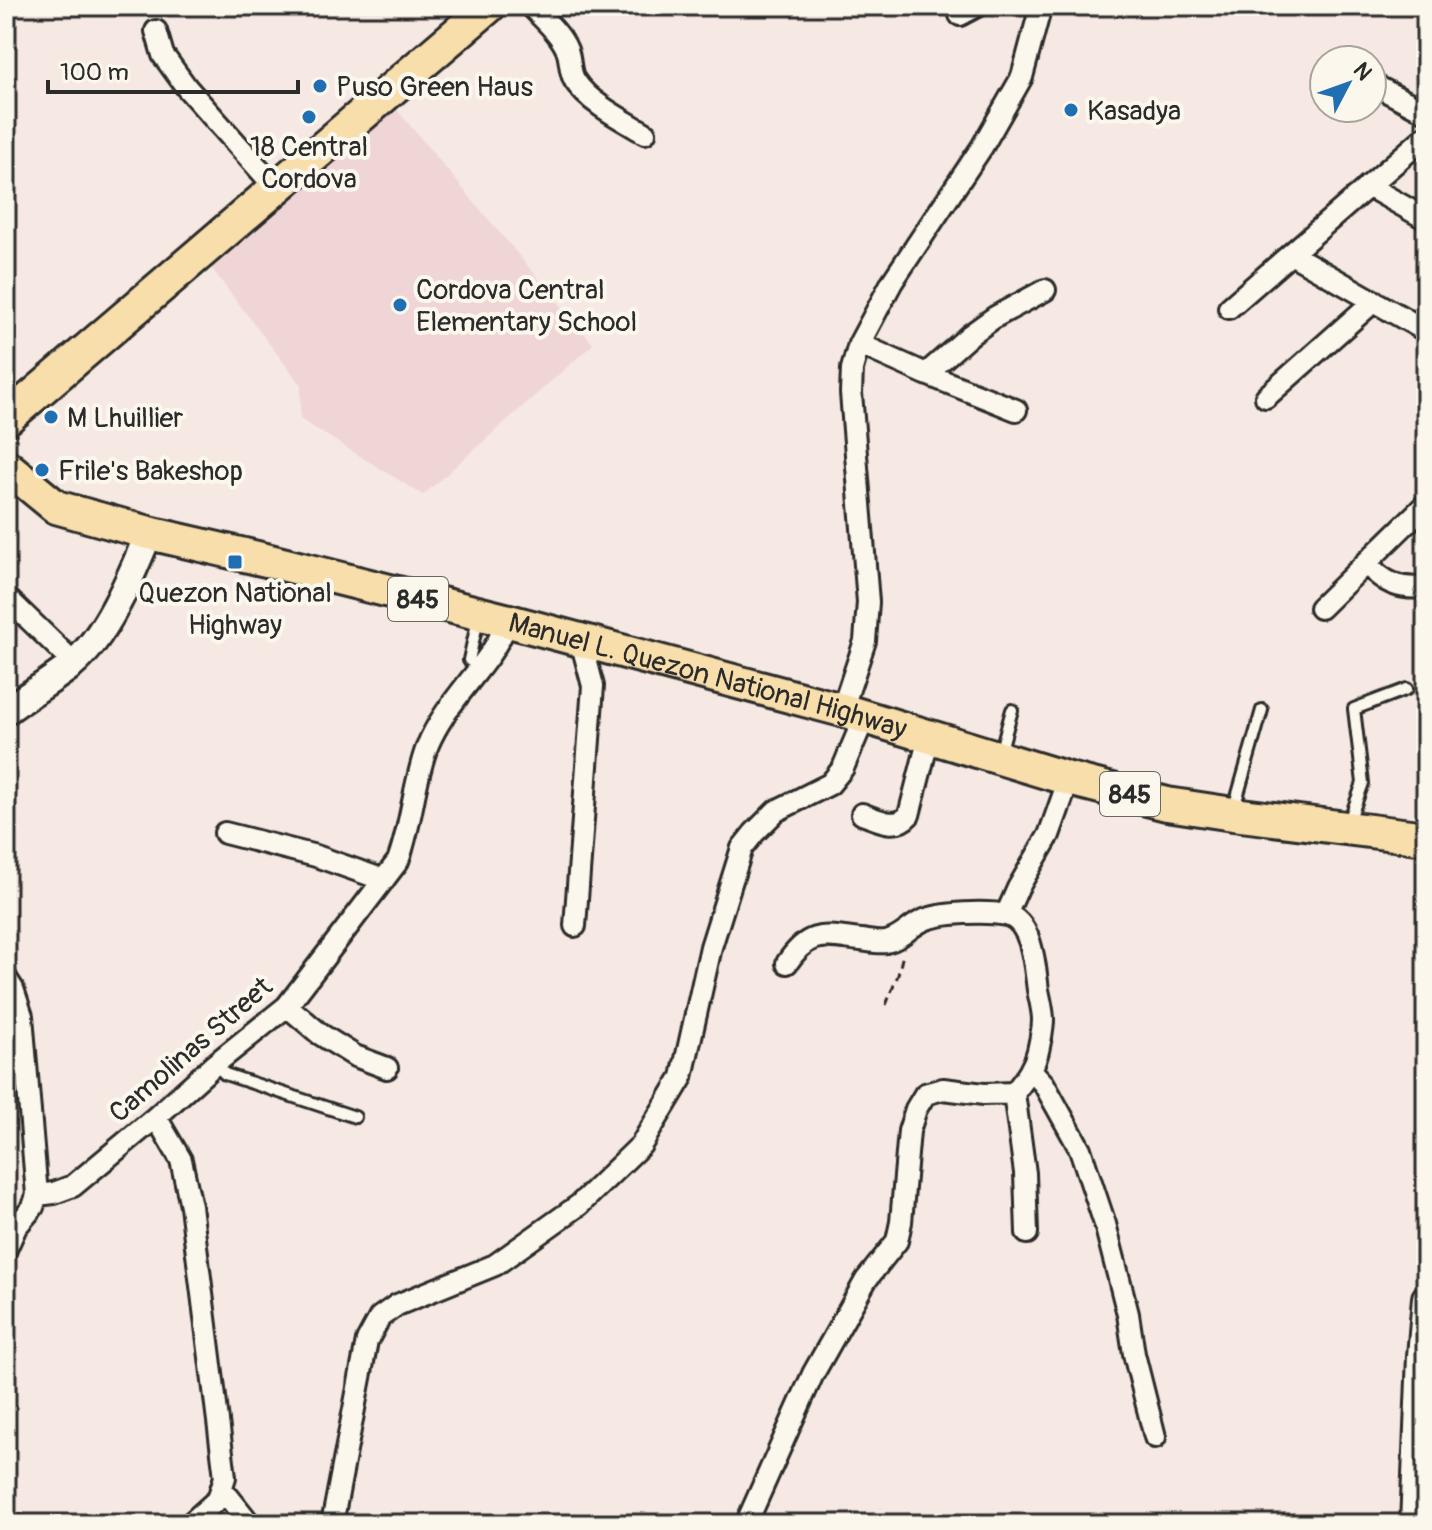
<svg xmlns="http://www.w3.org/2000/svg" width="1432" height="1530" font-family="Pangolin,sans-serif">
<rect width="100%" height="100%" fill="#f6e8e2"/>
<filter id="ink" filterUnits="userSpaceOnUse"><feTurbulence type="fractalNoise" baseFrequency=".0125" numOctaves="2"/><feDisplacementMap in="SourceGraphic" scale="16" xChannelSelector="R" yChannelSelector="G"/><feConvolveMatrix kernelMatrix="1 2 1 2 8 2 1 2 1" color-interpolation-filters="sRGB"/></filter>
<g filter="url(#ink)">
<path fill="#f0d5d6" d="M397,110L593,344L423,495L300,419L301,385L209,265Z
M6,605L24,623L6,650Z"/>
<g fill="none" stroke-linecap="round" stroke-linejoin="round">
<defs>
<path id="service" d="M478,619L469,660L480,667
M1000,753L1012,710
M1234,808L1262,710
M1348,824L1363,783L1354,709L1407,689
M215,1064L225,1074L355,1117"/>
<path id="minor" d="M531,6C543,19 560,33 567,50C571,60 569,72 575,81C589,103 623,120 645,133
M960,15L977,6
M156,31L163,55L187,88L276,188
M1380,88L1426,112
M1368,186L1426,219
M1291,254L1426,331
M1229,308L1426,136
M859,344L926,374L1016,410
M926,374L970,335L995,317L1045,290
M1266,397L1374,301
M1366,563C1384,583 1399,590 1426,587
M6,597L74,663
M1320,608L1426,504
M842,710L865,641L868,602L851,393L852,369L859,344L892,282L982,147L1022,77L1041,6
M862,814C879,820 896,830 909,815L929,737
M225,833L316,856L384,880
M1006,915L1018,888L1049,835L1069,779
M575,926L593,686L581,641
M6,978L13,989L22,1016L37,1195L33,1207L16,1227L6,1249
M287,1006L320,1034L355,1056L387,1068
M1031,1070L1044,1084L1080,1149L1105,1224L1128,1314L1134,1354L1155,1437
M1014,1093L1025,1173L1027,1233
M156,1117L181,1160L191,1206L225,1477L218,1499L190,1524
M37,1195L54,1193L73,1186L156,1117L215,1064L287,1006L398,861C412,824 413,784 427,747C441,712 469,684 490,654C497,644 503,632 509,621
M223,1490L250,1524
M332,1524L367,1341L380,1317L397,1305L495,1265L579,1205L641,1145L682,1077L711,947L742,848L754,833L776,811L830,784L843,768L865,716
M746,1524L813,1374L866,1280L897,1241L901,1222L909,1131L916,1109L925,1094L943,1089L984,1094L1014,1093C1025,1079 1034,1068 1038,1051C1040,1041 1043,1030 1043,1020C1043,1011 1040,1000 1038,990C1035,969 1033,922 1007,915C987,911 941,912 922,921C909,927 901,939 886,942C878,943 869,941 861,940C824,936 810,929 787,963"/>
<path id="tertiary" d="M6,711C28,695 51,681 72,665C107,636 132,574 149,533
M1414,1524L1421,1356L1426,1298"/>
<g id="primary">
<path d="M6,419L489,6"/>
<path id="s1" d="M6,466L56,507L149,533L266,560L509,621L842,710L1069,779L1167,804L1233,814L1426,838"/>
</g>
</defs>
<use href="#service" stroke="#2b2b2b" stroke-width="16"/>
<use href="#minor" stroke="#2b2b2b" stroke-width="26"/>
<use href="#tertiary" stroke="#2b2b2b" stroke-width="32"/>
<use href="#primary" stroke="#2b2b2b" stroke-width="38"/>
<path stroke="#2b2b2b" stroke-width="3" stroke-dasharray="8 6" stroke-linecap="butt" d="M886,1005L898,975L903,954
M6,1509L42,1524"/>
<use href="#service" stroke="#fbf7ec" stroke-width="10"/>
<use href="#minor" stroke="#fbf7ec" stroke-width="20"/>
<use href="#tertiary" stroke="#fbf7ec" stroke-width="26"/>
<use href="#primary" stroke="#f8deab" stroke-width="32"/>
</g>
</g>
<g fill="#1f6fb2" stroke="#fbf7ec" stroke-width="3">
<circle cx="320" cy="86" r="8"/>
<circle cx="1071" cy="110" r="8"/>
<circle cx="309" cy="117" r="8"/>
<circle cx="400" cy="305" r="8"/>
<circle cx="51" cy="417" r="8"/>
<circle cx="42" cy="470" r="8"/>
<rect x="227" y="554" width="16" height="16" rx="4"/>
</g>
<g text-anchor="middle" stroke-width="8" stroke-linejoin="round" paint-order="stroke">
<g fill="#fbf7ec" stroke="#696865" stroke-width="2">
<rect x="388" y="577" width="60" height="44" rx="6"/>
<rect x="1100" y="772" width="60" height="44" rx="6"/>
</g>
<g font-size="26" font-weight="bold" fill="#2b2b2b">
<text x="418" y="608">845</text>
<text x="1130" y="803">845</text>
</g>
<g font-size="28" fill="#2b2b2b" stroke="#fbf7ec" text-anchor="start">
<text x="336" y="96">Puso Green Haus</text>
<text x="1087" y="120">Kasadya</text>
<text x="309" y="156" text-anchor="middle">18 Central<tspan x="309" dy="32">Cordova</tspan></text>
<text x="416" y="299">Cordova Central<tspan x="416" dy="32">Elementary School</tspan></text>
<text x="67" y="427">M Lhuillier</text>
<text x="58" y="480">Frile's Bakeshop</text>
<text x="235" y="602" text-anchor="middle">Quezon National<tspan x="235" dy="32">Highway</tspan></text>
</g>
<g font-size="28" fill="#2b2b2b" stroke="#fbf7ec">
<text dy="10" stroke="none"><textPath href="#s1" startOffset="738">Manuel L. Quezon National Highway</textPath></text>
<text transform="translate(190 1049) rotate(-41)" y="10">Camolinas Street</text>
</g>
</g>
<rect width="1432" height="1530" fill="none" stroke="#fbf7ec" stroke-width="32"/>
<rect x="16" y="16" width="1400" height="1498" fill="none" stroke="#2b2b2b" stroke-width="3" filter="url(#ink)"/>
<g transform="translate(1348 84) rotate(49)"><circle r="38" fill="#fbf7ec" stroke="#a8a59f" stroke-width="2"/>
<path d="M0-6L14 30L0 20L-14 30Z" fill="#1f6fb2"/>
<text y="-12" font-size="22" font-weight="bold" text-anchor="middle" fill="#2b2b2b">N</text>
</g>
<path d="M48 80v12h250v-12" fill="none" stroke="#2b2b2b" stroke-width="4"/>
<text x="60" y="80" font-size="24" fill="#2b2b2b" stroke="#fbf7ec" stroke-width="6" paint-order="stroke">100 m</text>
</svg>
